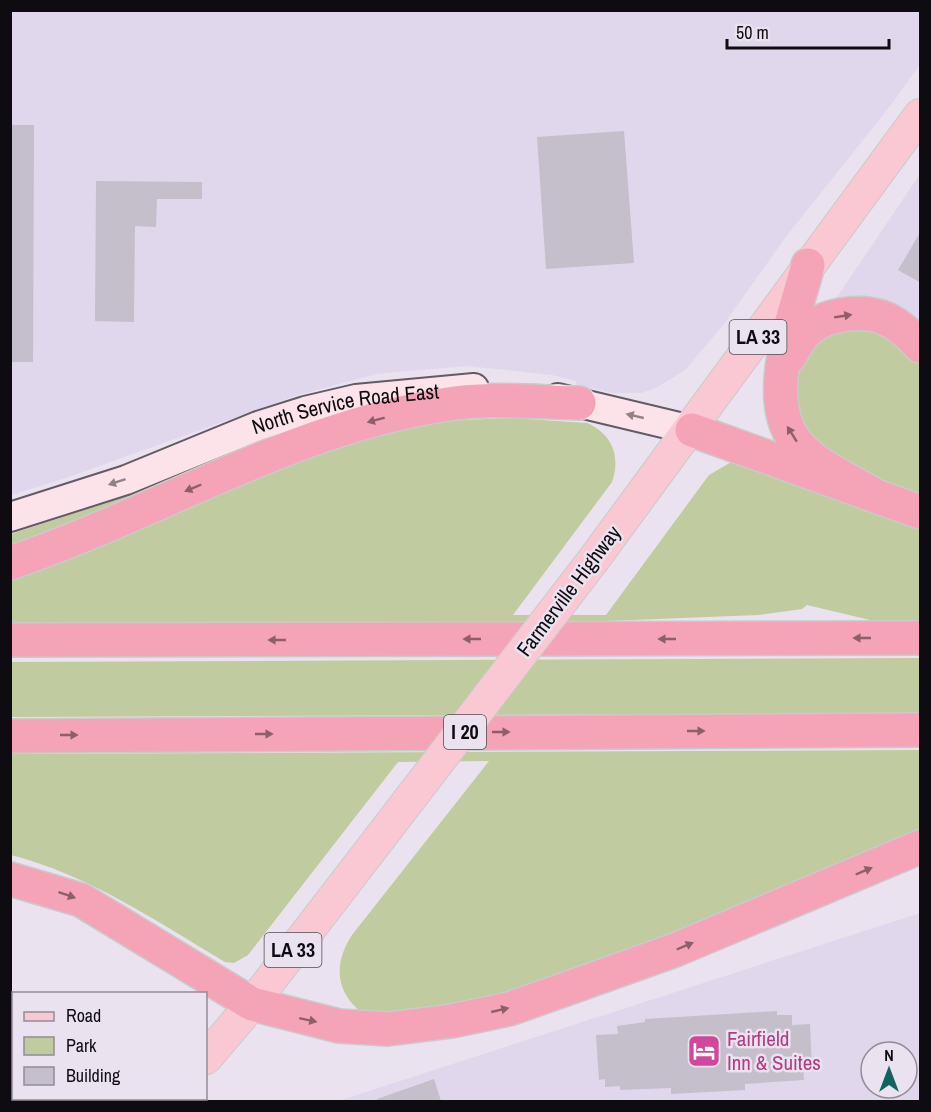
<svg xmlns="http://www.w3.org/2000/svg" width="931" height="1112" font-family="'Archivo Narrow',sans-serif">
<rect width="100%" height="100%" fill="#eae2ef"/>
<path fill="#e0d7ed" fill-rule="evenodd" d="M11,11H920V64L894,101L785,238L724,324L685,370L656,388L641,393H613L576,385V381L552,375L467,366L376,374L295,396L60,480L11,495Z
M920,174V334L835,300Z
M920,913V1101H338ZM871,1052H907V1088H871Z"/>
<path fill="#c0cb9f" d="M861,320L920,356V494L844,471L797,422L792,376L808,340Z
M509,418L587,423C612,434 621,456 612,482L513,615H606L709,475L733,461L920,523V620H870L807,605L802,609L758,615L607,621L11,625L10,578L327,446L443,421Z
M142,491L144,496L11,551V534Z
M920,658V713L11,717L10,662Z
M920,750V833L614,960L462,1007L365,1015C335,994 333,964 352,935L489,761L398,762L248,955L234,963L225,962C156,921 89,875 11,855L10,754Z"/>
<path fill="#c5becb" d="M10,125H34L33,362H10Z
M624,131L634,263L546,269L537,137Z
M96,181L202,182V199H157L156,227L135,226L134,322L95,321Z
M921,231V283L898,270Z
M777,1011V1015H792V1025L810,1024L812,1067H803L804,1080L745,1084V1090L671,1094V1088L620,1090V1086L605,1087V1079L599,1080L596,1035L618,1034L617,1026L645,1022V1019Z
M434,1079L441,1101H377V1099Z"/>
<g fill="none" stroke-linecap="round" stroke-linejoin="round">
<defs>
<g id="secondary">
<path d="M558,398L692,430"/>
<path id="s1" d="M10,517L126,480L258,426L305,411L356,399L474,388"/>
</g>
<path id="primary" d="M594,559L920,115
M206,1058L252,1004L379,839
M170,1102L172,1098"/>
<path id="highway" d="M808,265C795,316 757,406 802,449C821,468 848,480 871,493
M789,357C795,348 799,338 808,330C825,314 862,309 884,318C897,323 911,336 920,346
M692,430L920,512
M10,563C155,514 290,429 442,405C487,397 534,402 579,403
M10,640L920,638
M10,736L920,730
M10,879L81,900L252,1004L339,1026L388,1029L452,1021L509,1009L563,990L675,950L920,847"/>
</defs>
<use href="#secondary" stroke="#625b66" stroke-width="32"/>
<use href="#primary" stroke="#cacaca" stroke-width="34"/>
<use href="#highway" stroke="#cacaca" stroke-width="36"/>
<use href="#secondary" stroke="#fce3e9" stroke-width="28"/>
<use href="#primary" stroke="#f9c8d3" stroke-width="32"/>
<use href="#highway" stroke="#f5a3b6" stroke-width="33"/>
<defs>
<path id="primary-bridge" d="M379,839L594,559"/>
</defs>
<use href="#primary-bridge" stroke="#cacaca" stroke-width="34" stroke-linecap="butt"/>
<use href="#primary-bridge" stroke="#f9c8d3" stroke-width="32"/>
</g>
<defs><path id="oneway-solid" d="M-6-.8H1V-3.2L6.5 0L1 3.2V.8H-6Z" transform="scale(1.5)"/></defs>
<g fill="#8d5f6b">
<use href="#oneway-solid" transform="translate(843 316) rotate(-9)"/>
<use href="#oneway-solid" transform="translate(376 420) rotate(165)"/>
<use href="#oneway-solid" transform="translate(792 434) rotate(-122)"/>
<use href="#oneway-solid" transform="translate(193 488) rotate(157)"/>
<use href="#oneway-solid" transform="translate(862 638) rotate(180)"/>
<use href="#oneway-solid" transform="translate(472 639) rotate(180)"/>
<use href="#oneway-solid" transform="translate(667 639) rotate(180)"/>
<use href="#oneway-solid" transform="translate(277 640) rotate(180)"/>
<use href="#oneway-solid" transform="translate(696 731)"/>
<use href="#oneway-solid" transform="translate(501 732)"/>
<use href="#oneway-solid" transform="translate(264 734)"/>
<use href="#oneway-solid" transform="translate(69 735)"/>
<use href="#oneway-solid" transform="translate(864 871) rotate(-23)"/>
<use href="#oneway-solid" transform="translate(67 895) rotate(19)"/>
<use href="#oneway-solid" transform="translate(685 946) rotate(-23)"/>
<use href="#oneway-solid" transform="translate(500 1010) rotate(-13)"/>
<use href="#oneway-solid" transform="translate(308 1020) rotate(12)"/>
</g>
<g fill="#918287">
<use href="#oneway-solid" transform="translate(635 416) rotate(-167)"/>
<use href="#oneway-solid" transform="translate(117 482) rotate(162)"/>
</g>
<defs>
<symbol id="hotel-square" viewBox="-11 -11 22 22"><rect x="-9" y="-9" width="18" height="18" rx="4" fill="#d1479c" stroke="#eae2ef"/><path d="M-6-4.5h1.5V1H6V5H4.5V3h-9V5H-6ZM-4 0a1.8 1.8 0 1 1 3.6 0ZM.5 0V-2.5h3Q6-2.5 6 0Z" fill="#fff"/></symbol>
</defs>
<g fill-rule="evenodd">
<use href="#hotel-square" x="685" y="1032" width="38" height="38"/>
</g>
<g text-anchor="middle" stroke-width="5" stroke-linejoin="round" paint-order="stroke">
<g fill="#eae2ef" stroke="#504c53" stroke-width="1.5">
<rect x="729.5" y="320" width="57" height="34" rx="4.5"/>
<rect x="444" y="715" width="42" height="34" rx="4.5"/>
<rect x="264.5" y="933" width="57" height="34" rx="4.5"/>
</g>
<g font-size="20" font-weight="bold" fill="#0e0c10">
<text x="758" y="344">LA 33</text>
<text x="465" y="739">I 20</text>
<text x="293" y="957">LA 33</text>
</g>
<g font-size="21" fill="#0e0c10" stroke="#eae2ef">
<text dy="7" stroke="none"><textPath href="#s1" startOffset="354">North Service Road East</textPath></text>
<text transform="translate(569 591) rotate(-53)" y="7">Farmerville Highway</text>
</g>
<g font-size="21" fill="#b23c85" stroke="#eae2ef" text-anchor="start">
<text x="727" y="1046">Fairfield<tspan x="727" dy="24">Inn &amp; Suites</tspan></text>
</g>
</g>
<rect width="931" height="1112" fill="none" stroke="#0e0c10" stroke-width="24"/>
<rect x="12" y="992" width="195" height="108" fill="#eae2ef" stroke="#928c96" stroke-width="1.5"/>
<rect x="24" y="1012" width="30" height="9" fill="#f9c8d3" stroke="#928c96" stroke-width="1.5"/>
<text x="66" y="1022" font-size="18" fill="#0e0c10">Road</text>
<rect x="24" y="1037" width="30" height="18" fill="#c0cb9f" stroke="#928c96" stroke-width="1.5"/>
<text x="66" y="1052" font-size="18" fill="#0e0c10">Park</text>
<rect x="24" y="1067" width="30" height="18" fill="#c5becb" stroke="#928c96" stroke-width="1.5"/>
<text x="66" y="1082" font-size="18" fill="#0e0c10">Building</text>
<g transform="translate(889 1070)"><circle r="28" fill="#eae2ef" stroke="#928c96" stroke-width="1.5"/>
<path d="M0-4.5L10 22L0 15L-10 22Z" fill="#126262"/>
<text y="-9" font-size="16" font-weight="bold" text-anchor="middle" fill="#0e0c10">N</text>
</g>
<path d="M727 39v9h162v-9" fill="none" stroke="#0e0c10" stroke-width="3"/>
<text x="736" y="39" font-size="18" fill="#0e0c10" stroke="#eae2ef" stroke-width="4.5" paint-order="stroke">50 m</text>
</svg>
